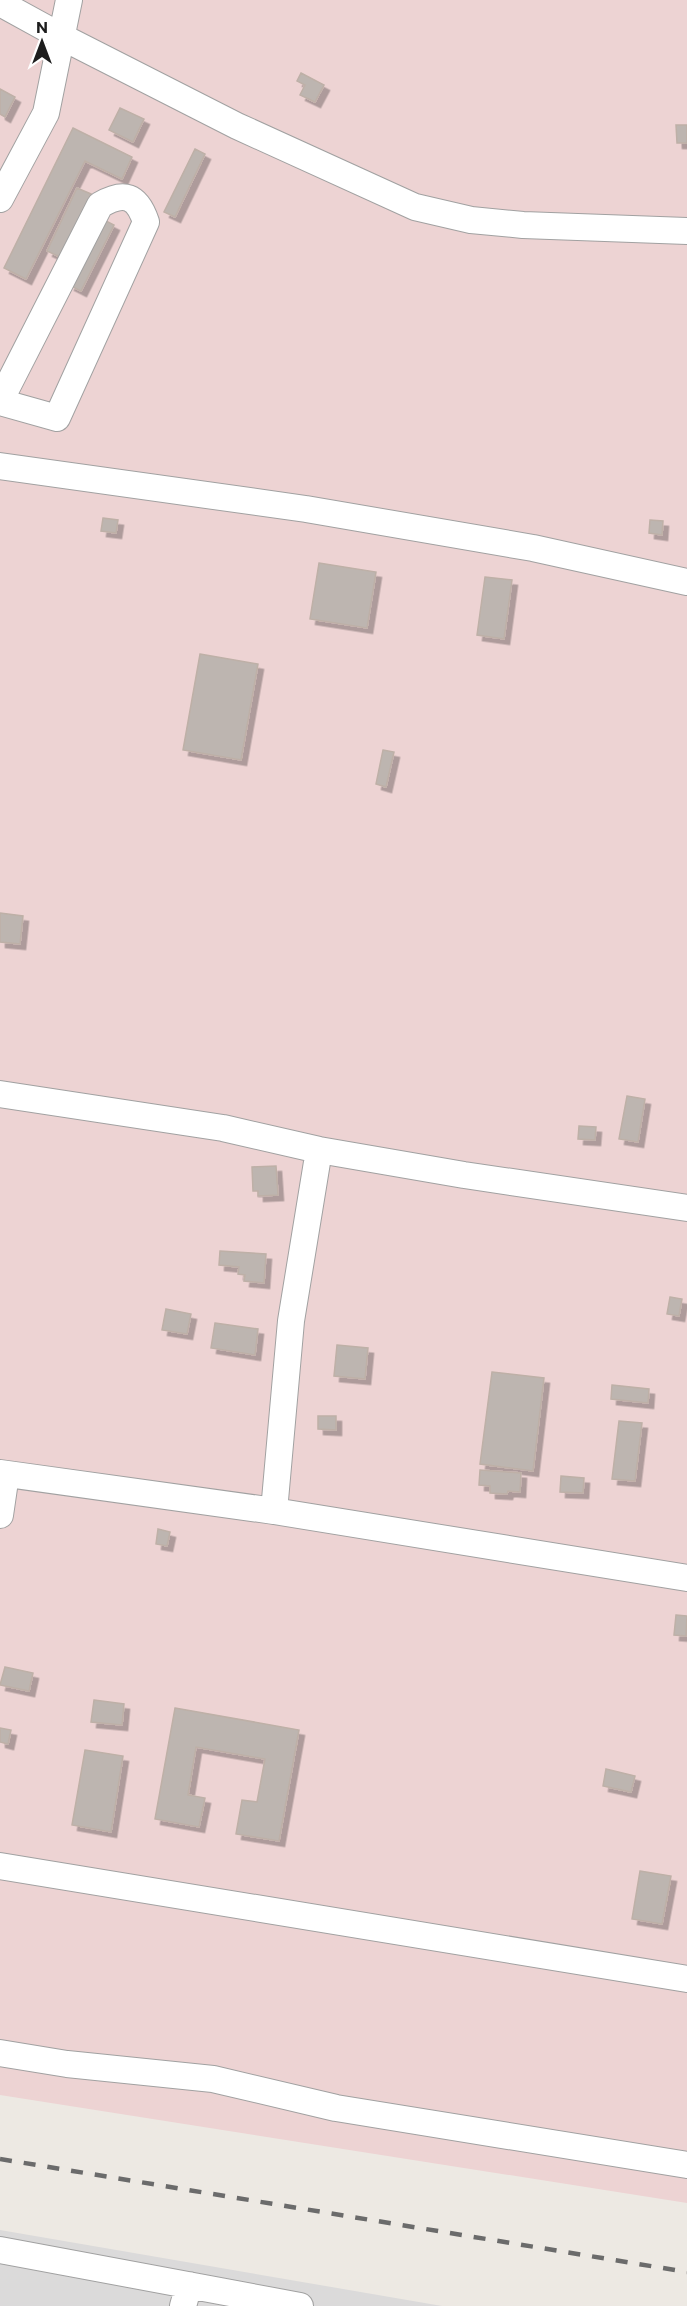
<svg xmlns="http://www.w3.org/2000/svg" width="687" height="2306" font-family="Commissioner,sans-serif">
<defs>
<filter id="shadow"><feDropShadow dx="5.5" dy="5.5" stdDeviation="0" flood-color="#0004"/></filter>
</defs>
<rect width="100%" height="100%" fill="#ede9e3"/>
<path fill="#dbdada" d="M0,2230L442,2306H0Z"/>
<path fill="#edd3d3" d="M0,0H687V2203L0,2095Z"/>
<path fill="#bdb5b0" stroke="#beb0a7" stroke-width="1.5" filter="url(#shadow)" d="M301,73L324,85L315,102L300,95L305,85L297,81Z
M0,89L15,97L5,117L0,114Z
M120,108L144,119L133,142L109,130Z
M676,125H687V143H677Z
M73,128L132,157L122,179L85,161L26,279L4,268Z
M195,149L205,154L175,217L164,212Z
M77,188L91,194L60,257L47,251Z
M102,219L114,225L81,291L69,285Z
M103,518L118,520L116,533L101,531Z
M650,520L663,521L662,535L649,533Z
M319,563L376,572L367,628L310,619Z
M485,577L512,580L504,639L477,635Z
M200,654L258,664L241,760L183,750Z
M383,750L394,752L386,787L376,784Z
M0,913L23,916L20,944L0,942Z
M627,1096L645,1099L638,1142L619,1139Z
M579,1126L596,1127L595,1140L578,1139Z
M276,1166L278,1195L258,1196V1191H253L252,1167Z
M220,1251L266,1254L264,1283L244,1281L245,1275L238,1274L239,1267L219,1265Z
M670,1297L682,1299L679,1316L667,1314Z
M166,1309L191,1314L187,1334L162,1330Z
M215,1323L258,1329L255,1355L211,1348Z
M337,1345L368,1348L365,1379L334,1376Z
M492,1372L544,1378L533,1471L480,1464Z
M612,1385L649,1389L648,1403L611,1399Z
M318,1416H336V1430L318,1429Z
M619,1421L642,1423L635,1481L612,1479Z
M480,1470L521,1473L520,1492L508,1491L507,1494L490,1493V1486L479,1485Z
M561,1476L584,1478L583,1493L560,1492Z
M158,1529L170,1532L167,1546L156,1544Z
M676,1615L687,1616L686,1636L674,1635Z
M5,1667L33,1673L29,1691L0,1685Z
M94,1700L124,1704L122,1725L91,1722Z
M175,1708L299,1730L279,1841L236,1834L242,1800L257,1802L265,1759L196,1747L188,1795L205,1798L199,1827L155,1819Z
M0,1728L11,1730L8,1744L0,1742Z
M85,1750L123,1756L111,1832L72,1825Z
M606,1769L635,1776L631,1792L603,1786Z
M640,1871L671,1876L662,1924L632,1919Z"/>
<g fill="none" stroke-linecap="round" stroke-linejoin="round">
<defs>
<path id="minor" d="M0,3L62,37L237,126L415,207L471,220L523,225L687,231
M0,199L46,113L69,0
M0,401L100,205C124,191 137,195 146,222L57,418L0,402
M0,466L306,509L533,548L687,582
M0,1094L223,1128L319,1150L464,1175L687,1208
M0,1473L274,1511L687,1578
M274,1511L291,1321L319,1150
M0,1515L6,1474
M0,1866L687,1979
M0,2053L67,2064L213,2079L336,2108L687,2165
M0,2250L300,2306
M183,2306L189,2285"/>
</defs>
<use href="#minor" stroke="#a1a1a1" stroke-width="28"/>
<use href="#minor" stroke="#fff" stroke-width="26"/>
<path stroke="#6b6b6b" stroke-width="4.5" stroke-dasharray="12 12" stroke-linecap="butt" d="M0,2159L687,2272"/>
</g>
<g transform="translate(42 42)" stroke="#ffffff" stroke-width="4.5" paint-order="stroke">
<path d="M0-4.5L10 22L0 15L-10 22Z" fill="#1d1d1d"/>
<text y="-9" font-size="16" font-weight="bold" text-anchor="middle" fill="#1d1d1d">N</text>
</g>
</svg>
